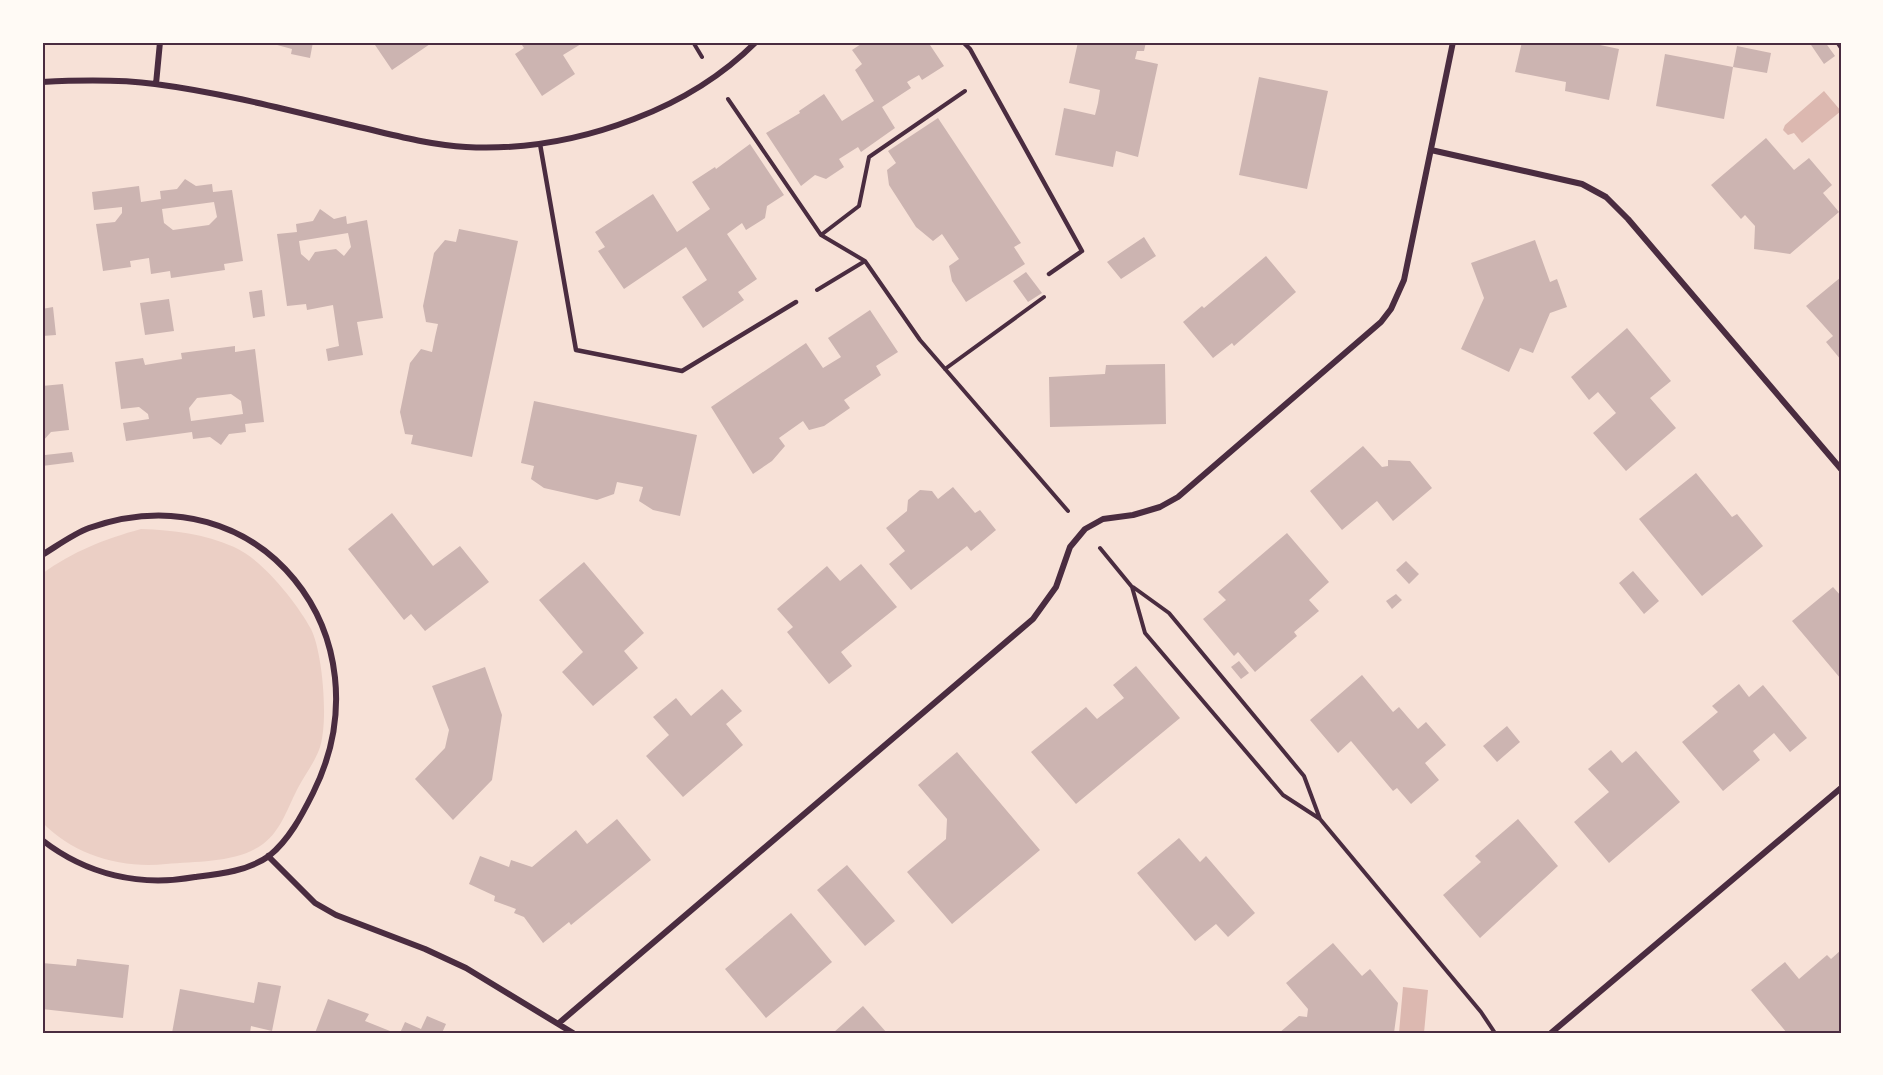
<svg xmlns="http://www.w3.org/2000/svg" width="1883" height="1075" font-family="'Libre Baskerville',serif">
<rect width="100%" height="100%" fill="#f7e1d7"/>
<path fill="#ebcfc5" d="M141,529C174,530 204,534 234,547C262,559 297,603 311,629C323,653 329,725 319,750C314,763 305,775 299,786C288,806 282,830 263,844C237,863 198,861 166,864C122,869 73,855 42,822V574C73,551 105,539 141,529Z"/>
<path fill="#dcb8b0" d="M1824,91L1841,111L1802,143L1794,133L1788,135L1783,130L1785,125Z
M1403,987L1428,990L1424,1033H1399Z"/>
<path fill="#ccb4b1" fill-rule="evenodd" d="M266,42H313L310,58L291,54L292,49Z
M373,42H433L392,70Z
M520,42H580L581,44L563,55L575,74L542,96L515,54L524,48Z
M864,42H928L944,66L922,80L919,75L907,82L911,88L882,107L895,128L861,152L858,147L839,159L844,167L826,179L815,175L801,186L766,133L800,113L799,111L824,94L842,121L874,101L855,70L862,64L852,50Z
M1078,42H1146L1144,51H1137L1135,59L1158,64L1138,157L1116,151L1113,167L1055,155L1064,108L1095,115L1098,103L1100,90L1069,83Z
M1522,42H1586L1619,49L1609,100L1565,91L1566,82L1515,72Z
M1809,42H1825L1835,56L1824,64Z
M1737,46L1771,53L1767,73L1733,67Z
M1665,54L1733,67L1724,119L1656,106Z
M1259,77L1328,91L1307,189L1239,175Z
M938,118L1021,243L1014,247L1025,264L966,302L952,281L949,266L959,259L942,234L933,241L916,227L889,185L887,170L896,163L888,151Z
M1766,138L1794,170L1809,158L1832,185L1823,193L1839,212L1790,254L1754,249L1755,226L1745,215L1741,219L1711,185Z
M750,144L784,195L767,206L765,218L746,230L742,223L727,234L757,279L738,292L744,300L703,328L682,297L707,280L686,247L624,289L598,251L605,247L595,232L653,194L677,232L710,209L692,182L715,167L716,169Z
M185,179L196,186L212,184L213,192L232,190L243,261L224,264L225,270L171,278L170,271L151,274L149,258L130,261L131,267L103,271L96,224L115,222L122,213V207L94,210L92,192L139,186L141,202L161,199L160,191L177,189ZM214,202L217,217L209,225L173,230L164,223L162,209Z
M320,209L334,219L346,216L347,224L367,220L383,318L357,322L363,355L328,361L326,349L339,346L333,305L307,310L306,304L287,306L277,234L297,232L296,224L313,221ZM348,233L351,247L344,256L336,249L315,252L309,261L301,254L299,241Z
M459,229L518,241L472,457L411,444L413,435L405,434L400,412L410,363L421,349L432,352L435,337L438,324L426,322L423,306L434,253L445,240L456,242Z
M1144,237L1156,256L1121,279L1107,262Z
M1535,240L1550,282L1557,279L1567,307L1550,313L1533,353L1520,348L1509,372L1461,349L1484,298L1471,263Z
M1266,256L1296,292L1234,346L1232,343L1213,358L1183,322L1202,306L1204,308Z
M1026,272L1042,293L1028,302L1013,281Z
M1841,277V360L1826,342L1833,336L1806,306Z
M262,290L265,316L253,318L249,292Z
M169,299L174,331L145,335L140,303Z
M53,307L56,335L42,336V309Z
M870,310L898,352L876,366L881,375L844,400L850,408L824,426L809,430L803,421L779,438L785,446L772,461L753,474L711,407L806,343L823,368L841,357L828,338Z
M1627,328L1671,381L1650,398L1676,428L1626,471L1593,433L1616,413L1598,392L1589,400L1571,377Z
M235,346V352L255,349L264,422L245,424L246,432L229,434L221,445L210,437L193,439L192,432L126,441L123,423L149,419L148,414L139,407L121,409L115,362L143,358L145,365L182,359L181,353ZM231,394L241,401L243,414L191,421L189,408L197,398Z
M1165,364L1166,424L1050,427L1049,377L1105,374L1106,365Z
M63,384L69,430L51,432L42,442V386Z
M534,401L697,435L680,516L653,510L639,501L643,487L617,482L614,494L597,500L544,488L531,479L534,466L521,463Z
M43,446L45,455L72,452L74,462L42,466Z
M1363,446L1382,467L1388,466V460L1410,461L1432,488L1393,521L1377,501L1342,530L1310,491Z
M1696,473L1732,517L1737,514L1763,546L1702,596L1639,519Z
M953,487L975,513L980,510L996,530L971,551L967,546L911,590L889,564L905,551L886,528L907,511L908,500L920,490L932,491L938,499Z
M392,513L433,566L460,546L489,582L425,631L411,614L404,620L348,549Z
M1287,533L1329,582L1309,600L1319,611L1294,632L1297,636L1255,672L1238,652L1234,656L1203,619L1226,600L1218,592Z
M1406,561L1419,574L1409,584L1396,570Z
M584,562L644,633L624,651L638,668L593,706L562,672L583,652L539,600Z
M861,564L897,607L841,652L852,666L829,684L787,632L793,627L777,609L827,566L840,581Z
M1633,571L1659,601L1644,614L1619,583Z
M1833,587L1841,596V679L1792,621Z
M1396,594L1402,600L1392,609L1386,601Z
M1239,661L1249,673L1241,679L1231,667Z
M1136,666L1180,718L1076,804L1031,752L1086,707L1097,719L1124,698L1113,685Z
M485,667L502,715L492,780L453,820L415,779L445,748L449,730L432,686Z
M1362,675L1393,712L1399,707L1418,729L1426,722L1446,745L1425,763L1439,780L1411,804L1397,788L1393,791L1351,741L1338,753L1310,720Z
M1739,684L1749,697L1763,685L1807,738L1790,752L1774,733L1753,751L1760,760L1723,791L1682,742L1718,712L1712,706Z
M722,689L742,711L726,724L743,745L683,797L646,756L669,735L653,717L676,698L691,716Z
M1507,726L1520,742L1497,762L1483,746Z
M1611,750L1622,763L1636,751L1680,802L1609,863L1574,822L1609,792L1588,769Z
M957,752L1040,850L952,924L907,872L946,839L947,819L918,785Z
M617,819L651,860L571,925L569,922L543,943L524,917L514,913L516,909L494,901L495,896L469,884L480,856L509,867L511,860L532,867L576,830L587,844Z
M1518,819L1558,866L1480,938L1443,895L1481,862L1475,856Z
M1179,838L1200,862L1206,856L1255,913L1228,937L1216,924L1195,941L1137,873Z
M847,865L895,921L865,946L817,890Z
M791,913L832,962L766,1018L725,969Z
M1333,943L1362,976L1370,969L1398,1003L1394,1033H1279L1299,1016L1307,1017L1308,1009L1286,983Z
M1841,950V1033H1787L1751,990L1785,962L1799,979L1827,955L1831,959Z
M77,959L129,965L123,1018L42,1009V963L76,966Z
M258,982L281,986L272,1031L251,1026L250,1033H172L180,989L254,1003Z
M328,999L369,1014L365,1021L395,1033H315Z
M863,1006L887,1033H833Z
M427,1016L446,1024L442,1033H400L405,1022L421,1029Z"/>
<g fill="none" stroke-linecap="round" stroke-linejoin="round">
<path stroke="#4a2c40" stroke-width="4" d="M693,42L702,57
M1837,42L1841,48
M728,99L821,235L865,261L920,340L1068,511
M821,235L859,206L869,157L965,91
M817,290L865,261
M945,369L1044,297
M1100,548L1132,587L1145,633L1283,795L1320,819L1481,1012L1495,1033
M1133,587L1169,613L1304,776L1320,819"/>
<path stroke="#4a2c40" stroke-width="4.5" d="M963,42L970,49L1082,251L1049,274
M540,144L576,350L682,371L796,302"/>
<path stroke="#4a2c40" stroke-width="6" d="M42,82C80,80 117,79 155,84C224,93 292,111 359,127C394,135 430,145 466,147C524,150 580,140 634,119C679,102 722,76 756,42
M156,84L160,42
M1431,150L1582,184L1606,197L1628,219L1841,469
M42,555C57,546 73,534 89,528C260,468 391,637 313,793C302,815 289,840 269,856C248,871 220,874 195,877C140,887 87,875 42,840
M268,856L315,903L336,915L425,949L466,968L573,1033
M559,1023L1033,619L1056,587L1070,547L1085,529L1103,519L1133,515L1160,507L1178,497L1381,322L1391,309L1404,280L1453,42
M1551,1033L1841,788"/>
</g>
<rect width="1883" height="1075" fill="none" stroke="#fffaf5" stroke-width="87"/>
<rect x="44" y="44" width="1796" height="988" fill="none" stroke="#4a2c40" stroke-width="2"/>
</svg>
